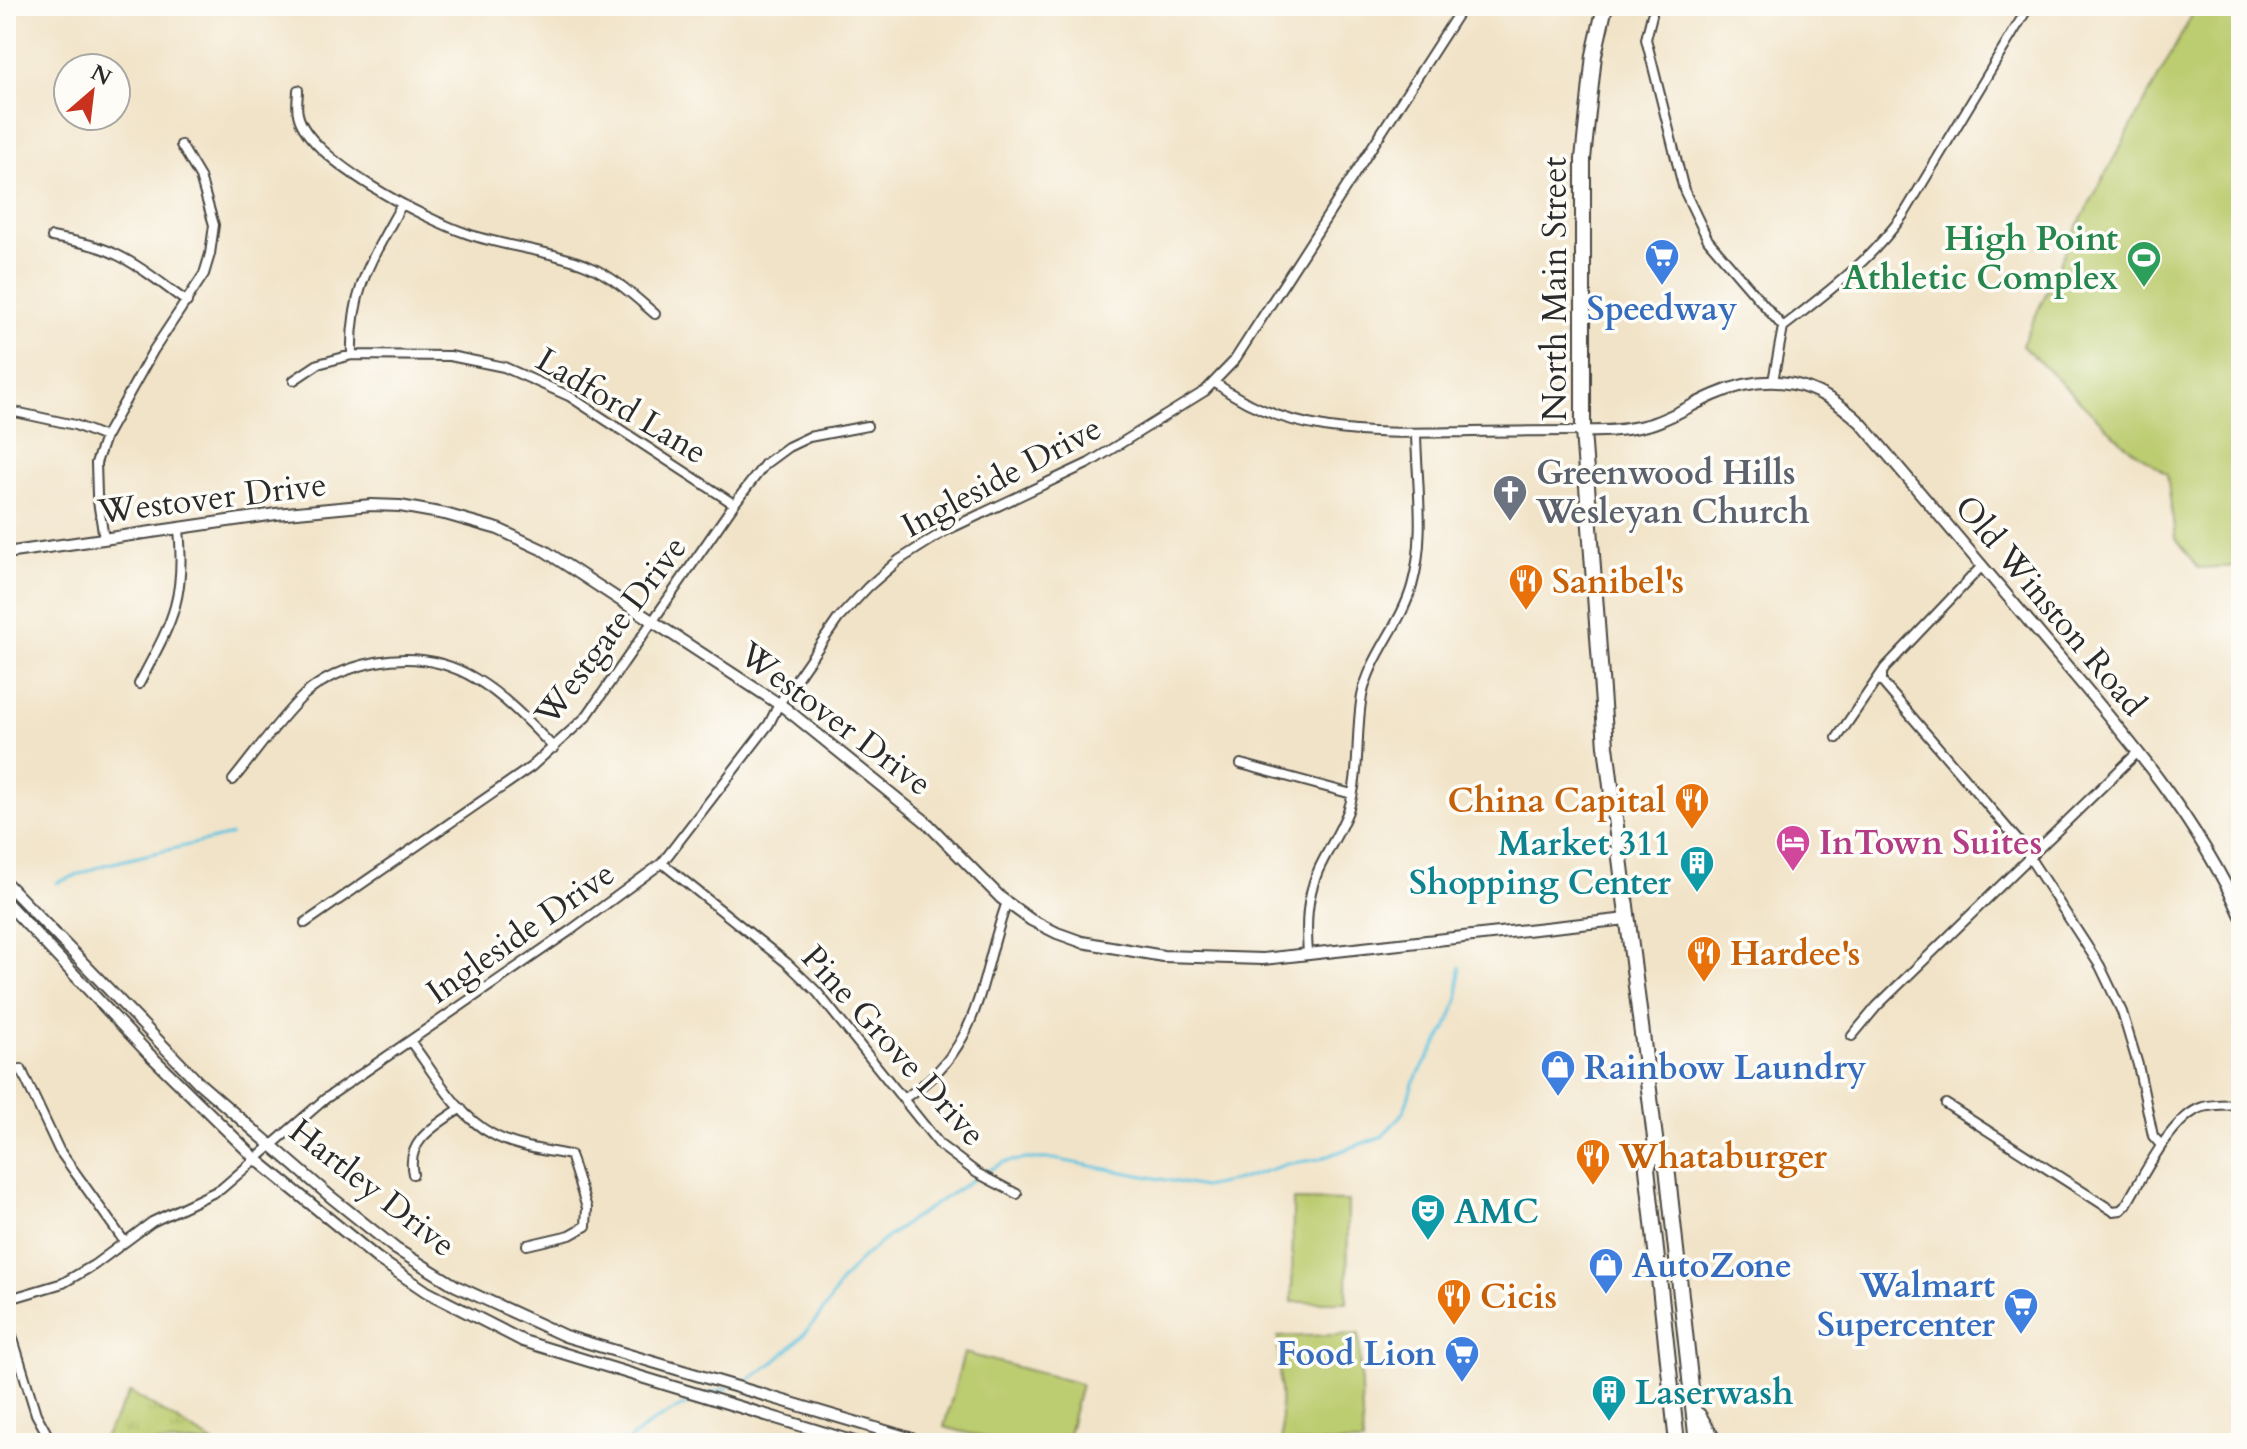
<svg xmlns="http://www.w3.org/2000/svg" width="2247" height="1449" font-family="Cardo,serif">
<defs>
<pattern id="park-tufts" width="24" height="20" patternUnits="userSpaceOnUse" patternTransform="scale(2)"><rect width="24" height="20" fill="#bccc6f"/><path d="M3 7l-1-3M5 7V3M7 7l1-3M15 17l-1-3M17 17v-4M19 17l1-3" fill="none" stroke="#a2af60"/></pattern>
</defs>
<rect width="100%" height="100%" fill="#fdfcf7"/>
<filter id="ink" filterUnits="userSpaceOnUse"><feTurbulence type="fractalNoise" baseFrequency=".0125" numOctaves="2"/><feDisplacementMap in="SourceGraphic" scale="16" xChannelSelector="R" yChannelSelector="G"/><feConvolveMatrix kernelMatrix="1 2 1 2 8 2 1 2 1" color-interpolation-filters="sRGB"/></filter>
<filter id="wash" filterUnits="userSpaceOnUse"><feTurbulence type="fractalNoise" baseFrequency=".006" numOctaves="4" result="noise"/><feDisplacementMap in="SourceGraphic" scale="32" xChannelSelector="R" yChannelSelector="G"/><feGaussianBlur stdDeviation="1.8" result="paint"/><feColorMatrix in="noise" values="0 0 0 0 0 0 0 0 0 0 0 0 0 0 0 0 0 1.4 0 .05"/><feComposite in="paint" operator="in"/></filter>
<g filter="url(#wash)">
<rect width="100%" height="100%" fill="#f1e3c7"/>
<path fill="url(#park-tufts)" stroke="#747c4d" stroke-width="2" d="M130,1392L214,1443H101Z"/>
<path fill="#bccc6f" stroke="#747c4d" stroke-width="2" d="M2197,6H2241V566L2199,568L2175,537L2167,474L2123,443L2022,345L2074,232Z
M1293,1200L1348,1201L1347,1302H1292Z
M1359,1334L1363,1443H1282L1278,1337Z
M964,1353L1081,1384L1066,1443H1006L944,1427Z"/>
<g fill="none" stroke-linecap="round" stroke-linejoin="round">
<path stroke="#62c4e0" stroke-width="3" d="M56,883L104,865L231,835
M984,1173L1004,1162L1027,1159H1054L1203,1187L1238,1180L1287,1164L1319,1159L1383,1136L1404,1111L1413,1083L1446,1029L1458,1000L1460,967
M739,1385C774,1366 802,1340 825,1308C833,1298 837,1286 845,1277C875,1239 936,1204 977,1177
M708,1394L728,1388
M626,1443C648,1422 674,1410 701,1398"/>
</g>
</g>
<g filter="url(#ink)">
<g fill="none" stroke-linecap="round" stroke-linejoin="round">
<defs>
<path id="minor" d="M1652,15L1646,39L1684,190L1708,240L1783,327L1773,381
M298,90C298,97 296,107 298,114C307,159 426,220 468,234C506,247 548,250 586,265C613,276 633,295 655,314
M52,237C73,241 94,244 113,253C140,265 163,285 187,302
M1783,327C1828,292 1871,260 1904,214L2029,6
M352,355C350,290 372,259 402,204
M294,380L318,364L352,355L450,356L504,367L569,396L734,504
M1214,382C1291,440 1382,433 1473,432C1510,431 1547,431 1583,431
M6,410L75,425L105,437
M104,538L97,495L96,463L105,437L153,351L204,274L210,254L214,225L200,177L181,145
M1882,674V682L2020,843L2100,966L2122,1012L2138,1065L2153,1136L2160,1144
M139,684C171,623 186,601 179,529
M1837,738L1885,668L1982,566
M1241,764L1352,794
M233,780C256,752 278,720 304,695C324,677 351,667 376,662C457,646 503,695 554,748
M662,863L787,963L817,992L940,1145L977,1173L1017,1194
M305,923L531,767L586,717L734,504L765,464L788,447L809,437L867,426
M1308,955C1306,925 1306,899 1318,871C1327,851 1340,832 1348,811C1361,774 1355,734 1362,696C1370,656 1401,625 1412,586C1426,537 1417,484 1416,434
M1852,1036L1877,1006L2138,752
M410,1041C434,1072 456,1115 492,1134C515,1147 543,1150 570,1155L587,1208L586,1226L570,1235L527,1245
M21,1069L59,1150L124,1241
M903,1099C983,1049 978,982 1007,902
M1946,1104L2113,1211L2121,1210L2126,1205C2142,1178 2172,1116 2203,1107C2215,1104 2229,1105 2241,1104
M413,1174C405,1140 437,1125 461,1108
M6,1300L63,1283L94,1265L152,1222L221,1189L325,1099L571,930L662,863L769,724L779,704L838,619L868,587L899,560L945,531L1089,463L1205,391L1234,361L1463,6
M6,1316L36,1414L52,1443"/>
<path id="tertiary" d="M1583,431C1606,432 1630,430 1651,424C1673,417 1693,404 1714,395C1771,370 1817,381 1861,423C1924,497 1986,571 2049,645C2121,730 2195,814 2241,916
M6,553L276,514L371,505L400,506L445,514L498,529L545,551L785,708L926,822L1001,898L1031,920L1057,933L1082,942L1163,956L1263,959L1627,919
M6,883L199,1083L331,1197L396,1249L456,1286L565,1336L926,1443
M6,902L148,1053L257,1160L377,1258L427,1292L523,1341L858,1443"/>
<path id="primary" d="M1605,6L1594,55L1583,159V431L1606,746L1656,1146L1667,1167L1697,1443
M1656,1146L1647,1168L1677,1443
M1698,1415L1715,1443"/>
</defs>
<use href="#minor" stroke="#494742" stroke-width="12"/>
<use href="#tertiary" stroke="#494742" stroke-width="14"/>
<use href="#primary" stroke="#494742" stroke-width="18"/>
<use href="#minor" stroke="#fff" stroke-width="8"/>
<use href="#tertiary" stroke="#fff" stroke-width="10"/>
<use href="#primary" stroke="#fff" stroke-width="14"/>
</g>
</g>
<defs>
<symbol id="supermarket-pin" viewBox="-11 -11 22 30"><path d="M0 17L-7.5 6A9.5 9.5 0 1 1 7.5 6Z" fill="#3f7fe0" stroke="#fdfcf7"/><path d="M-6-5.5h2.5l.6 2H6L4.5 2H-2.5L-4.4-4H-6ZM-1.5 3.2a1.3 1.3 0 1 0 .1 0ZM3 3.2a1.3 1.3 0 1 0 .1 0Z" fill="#fff"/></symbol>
<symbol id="stadium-pin" viewBox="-11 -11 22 30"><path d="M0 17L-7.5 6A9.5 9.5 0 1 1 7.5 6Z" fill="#2e9e5b" stroke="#fdfcf7"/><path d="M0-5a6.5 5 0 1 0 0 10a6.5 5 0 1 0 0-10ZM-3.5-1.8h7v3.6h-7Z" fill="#fff"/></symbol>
<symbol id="church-pin" viewBox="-11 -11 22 30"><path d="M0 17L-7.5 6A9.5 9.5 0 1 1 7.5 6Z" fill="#6b7280" stroke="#fdfcf7"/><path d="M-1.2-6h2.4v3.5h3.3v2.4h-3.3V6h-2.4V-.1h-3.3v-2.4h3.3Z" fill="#fff"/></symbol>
<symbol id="restaurant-pin" viewBox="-11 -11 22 30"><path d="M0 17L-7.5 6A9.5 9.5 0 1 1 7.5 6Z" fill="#e8710a" stroke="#fdfcf7"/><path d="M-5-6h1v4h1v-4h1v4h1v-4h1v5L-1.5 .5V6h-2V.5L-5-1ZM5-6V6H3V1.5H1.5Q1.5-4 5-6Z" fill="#fff"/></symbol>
<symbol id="hotel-pin" viewBox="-11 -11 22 30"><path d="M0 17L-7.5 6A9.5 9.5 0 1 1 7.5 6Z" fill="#d1479c" stroke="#fdfcf7"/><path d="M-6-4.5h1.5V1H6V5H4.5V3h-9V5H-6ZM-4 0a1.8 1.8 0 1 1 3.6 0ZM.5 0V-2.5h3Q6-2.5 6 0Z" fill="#fff"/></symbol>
<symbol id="building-pin" viewBox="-11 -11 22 30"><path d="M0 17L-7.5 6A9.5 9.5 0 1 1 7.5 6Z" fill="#0f9aa8" stroke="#fdfcf7"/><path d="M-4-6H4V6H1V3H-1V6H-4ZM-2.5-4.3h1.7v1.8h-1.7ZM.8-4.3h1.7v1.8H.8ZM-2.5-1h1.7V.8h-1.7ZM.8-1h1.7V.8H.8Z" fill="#fff"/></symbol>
<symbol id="shop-pin" viewBox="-11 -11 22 30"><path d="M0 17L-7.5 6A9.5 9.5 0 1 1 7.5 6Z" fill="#3f7fe0" stroke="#fdfcf7"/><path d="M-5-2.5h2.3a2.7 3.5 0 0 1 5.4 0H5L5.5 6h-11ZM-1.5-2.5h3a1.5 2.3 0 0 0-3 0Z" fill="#fff"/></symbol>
<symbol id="theatre-pin" viewBox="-11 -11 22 30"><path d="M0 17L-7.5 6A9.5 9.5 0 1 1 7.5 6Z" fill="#0f9aa8" stroke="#fdfcf7"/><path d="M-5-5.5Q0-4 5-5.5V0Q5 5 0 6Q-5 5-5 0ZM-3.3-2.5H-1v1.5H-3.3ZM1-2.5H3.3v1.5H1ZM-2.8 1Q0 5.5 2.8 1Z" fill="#fff"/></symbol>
</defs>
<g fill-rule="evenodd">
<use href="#supermarket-pin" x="1642" y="236" width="40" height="54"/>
<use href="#stadium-pin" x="2124" y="238" width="40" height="54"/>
<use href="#church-pin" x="1490" y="472" width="40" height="54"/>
<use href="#restaurant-pin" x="1506" y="561" width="40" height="54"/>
<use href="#restaurant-pin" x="1672" y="780" width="40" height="54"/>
<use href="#hotel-pin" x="1773" y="822" width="40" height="54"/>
<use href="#building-pin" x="1677" y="843" width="40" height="54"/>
<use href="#restaurant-pin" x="1684" y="933" width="40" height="54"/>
<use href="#shop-pin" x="1538" y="1047" width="40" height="54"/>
<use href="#restaurant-pin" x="1573" y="1136" width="40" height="54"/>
<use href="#theatre-pin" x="1408" y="1191" width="40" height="54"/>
<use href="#shop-pin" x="1586" y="1245" width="40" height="54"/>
<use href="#restaurant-pin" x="1434" y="1276" width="40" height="54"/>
<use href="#supermarket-pin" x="2001" y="1285" width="40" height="54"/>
<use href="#supermarket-pin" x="1442" y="1333" width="40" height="54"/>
<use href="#building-pin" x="1589" y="1372" width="40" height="54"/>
</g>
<g text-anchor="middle" stroke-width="7" stroke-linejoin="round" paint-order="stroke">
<g font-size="34" font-weight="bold" fill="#27864d" stroke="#fdfcf7" text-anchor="end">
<text x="2118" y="250">High Point<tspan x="2118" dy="39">Athletic Complex</tspan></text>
</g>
<g font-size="34" fill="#2b2b2b" stroke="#fdfcf7">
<text transform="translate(1554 289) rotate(-90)" y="12">North Main Street</text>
<text transform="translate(622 405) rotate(31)" y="12">Ladford Lane</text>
<text transform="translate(1001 476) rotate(-28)" y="12">Ingleside Drive</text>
<text transform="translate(212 497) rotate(-7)" y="12">Westover Drive</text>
<text transform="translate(2051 605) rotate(50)" y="12">Old Winston Road</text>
<text transform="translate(610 630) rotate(-53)" y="12">Westgate Drive</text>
<text transform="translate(836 718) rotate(37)" y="12">Westover Drive</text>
<text transform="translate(520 932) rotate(-35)" y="12">Ingleside Drive</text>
<text transform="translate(894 1045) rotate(48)" y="12">Pine Grove Drive</text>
<text transform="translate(373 1187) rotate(38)" y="12">Hartley Drive</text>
</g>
<g font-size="34" font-weight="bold" fill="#366cbe" stroke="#fdfcf7" text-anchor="start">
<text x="1662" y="320" text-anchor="middle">Speedway</text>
<text x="1584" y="1079">Rainbow Laundry</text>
<text x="1632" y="1277">AutoZone</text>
<text x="1995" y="1297" text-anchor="end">Walmart<tspan x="1995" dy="39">Supercenter</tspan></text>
<text x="1436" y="1365" text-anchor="end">Food Lion</text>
</g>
<g font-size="34" font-weight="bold" fill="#5b616d" stroke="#fdfcf7" text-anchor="start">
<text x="1536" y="484">Greenwood Hills<tspan x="1536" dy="39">Wesleyan Church</tspan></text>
</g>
<g font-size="34" font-weight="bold" fill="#c56008" stroke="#fdfcf7" text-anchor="start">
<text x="1552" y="593">Sanibel's</text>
<text x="1666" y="812" text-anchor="end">China Capital</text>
<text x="1730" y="965">Hardee's</text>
<text x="1619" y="1168">Whataburger</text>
<text x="1480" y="1308">Cicis</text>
</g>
<g font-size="34" font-weight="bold" fill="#b23c85" stroke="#fdfcf7" text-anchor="start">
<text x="1819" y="854">InTown Suites</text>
</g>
<g font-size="34" font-weight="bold" fill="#0d838f" stroke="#fdfcf7" text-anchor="start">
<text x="1671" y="855" text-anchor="end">Market 311<tspan x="1671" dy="39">Shopping Center</tspan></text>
<text x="1454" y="1223">AMC</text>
<text x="1635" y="1404">Laserwash</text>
</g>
</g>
<rect width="2247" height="1449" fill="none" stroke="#fdfcf7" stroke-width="32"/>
<g transform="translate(92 92) rotate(28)"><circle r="38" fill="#fdfcf7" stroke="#a9a8a5" stroke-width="2"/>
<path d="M0-6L14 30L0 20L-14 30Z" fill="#c8321e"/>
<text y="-12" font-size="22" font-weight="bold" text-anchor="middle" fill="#2b2b2b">N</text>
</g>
</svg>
